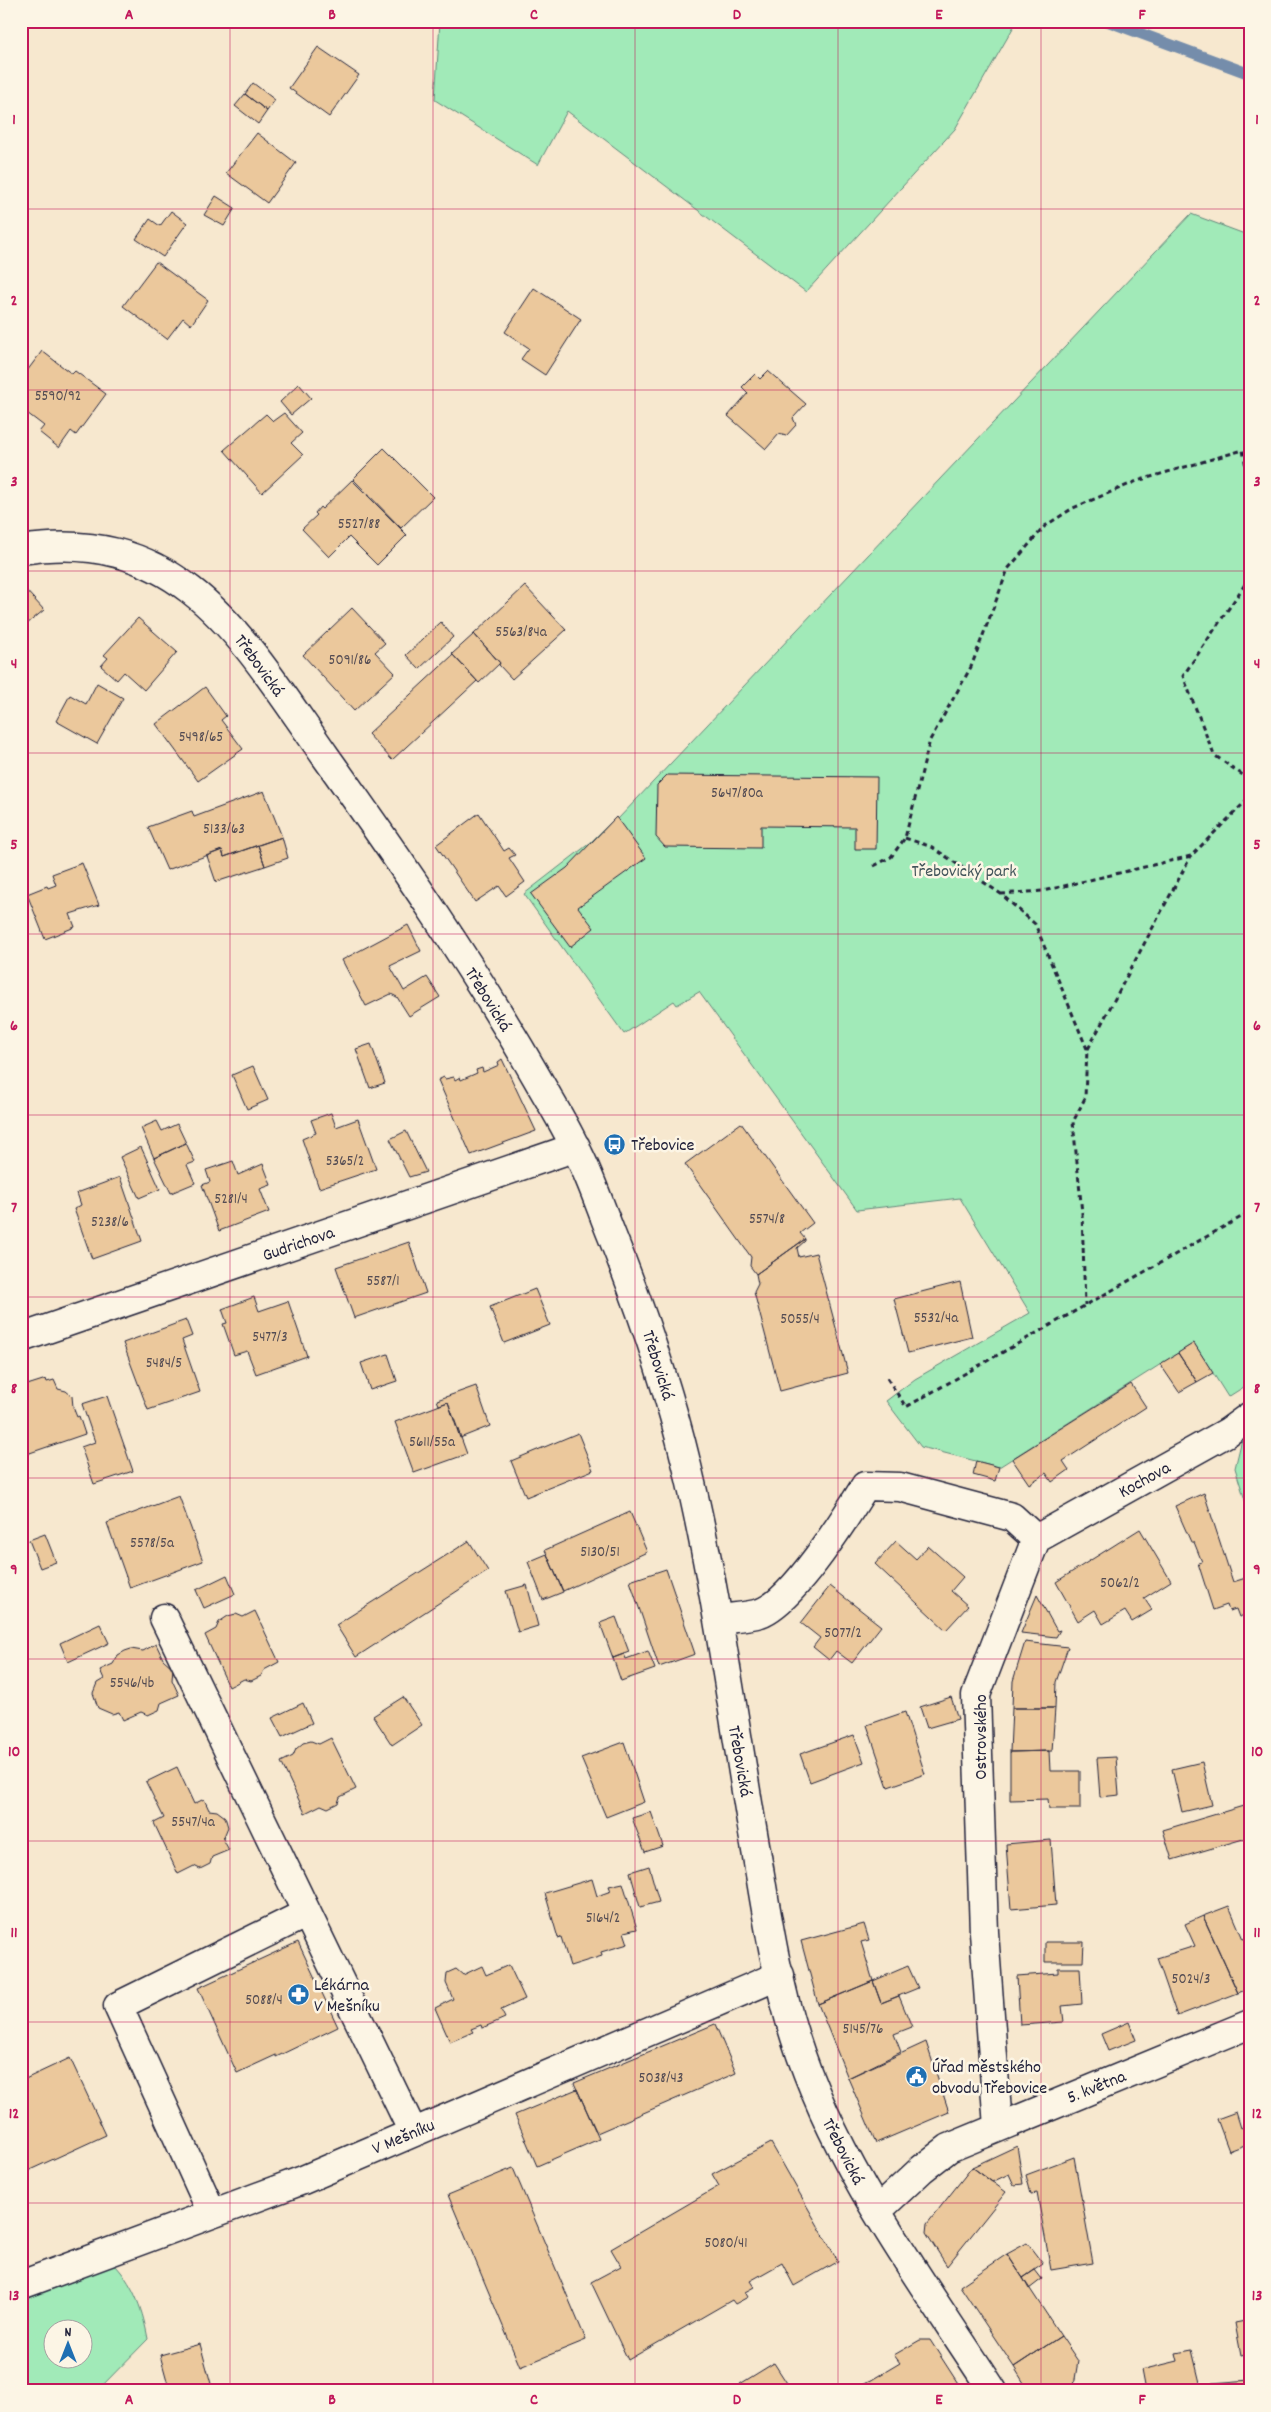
<svg xmlns="http://www.w3.org/2000/svg" width="1271" height="2412" font-family="Dekko,sans-serif">
<rect width="100%" height="100%" fill="#f7e8cf"/>
<filter id="ink" filterUnits="userSpaceOnUse"><feTurbulence type="fractalNoise" baseFrequency=".02" numOctaves="2"/><feDisplacementMap in="SourceGraphic" scale="10" xChannelSelector="R" yChannelSelector="G"/><feConvolveMatrix kernelMatrix="1 2 1 2 8 2 1 2 1" color-interpolation-filters="sRGB"/></filter>
<g filter="url(#ink)">
<path fill="#a1eab8" stroke="#62867a" fill-rule="evenodd" d="M440,21H1017L955,129L806,292L567,111L538,165L435,100Z
M1191,214L1250,236V1383L1228,1397L1194,1343L999,1467L921,1447L886,1401L915,1379L1030,1313L960,1198L857,1210L699,992L677,1005L674,1001L624,1034L524,894L590,843L616,817L618,819Z
M1250,1430V1516L1235,1468L1243,1435Z
M103,2266H116C135,2287 143,2312 148,2339L97,2391H21V2299ZM52,2330H82V2360H52Z"/>
<g fill="none" stroke-linecap="round" stroke-linejoin="round">
<path stroke="#758dab" stroke-width="11" d="M1107,21L1250,74"/>
</g>
<path fill="#ebc89c" stroke="#22223b" d="M318,47L359,75L329,117L289,88Z
M253,83L275,100L267,111L245,94Z
M245,94L267,111L258,124L235,106Z
M257,133L296,163L267,203L226,173Z
M216,196L235,208L224,226L204,215Z
M171,211L187,223L163,257L136,239L150,219L160,226Z
M156,262L208,300L191,325L183,318L167,339L123,306Z
M534,288L581,319L545,375L521,359L529,348L505,332Z
M42,351L72,374L75,371L106,394L76,435L71,431L59,448L39,432L44,426L27,413L21,419V379Z
M768,371L806,404L793,418L796,425L786,436L779,434L766,449L728,416L748,393L742,387L755,374L760,379Z
M299,384L311,398L291,415L280,402Z
M284,413L302,433L291,443L303,455L262,493L224,450L266,414L273,421Z
M384,448L433,497L401,528L353,479Z
M352,480L407,535L377,565L349,537L329,557L302,529L317,515L315,513L320,507L322,509Z
M525,586L566,630L512,679L499,665L500,663L474,634Z
M23,587L44,610L21,629V589Z
M352,608L385,643L375,652L395,673L354,711L303,655Z
M138,618L177,652L144,690L124,672L117,680L101,666L108,658L104,655Z
M441,622L453,637L419,669L406,655Z
M474,634L500,663L479,683L452,654Z
M453,655L477,681L392,760L368,734Z
M97,683L123,698L97,744L56,721L70,695L86,704Z
M205,687L226,716L221,720L243,749L198,781L156,724Z
M667,775L877,777L876,849H855V827L761,826V848L665,847L656,837L657,785Z
M264,791L282,837L224,857L222,850L167,870L148,827L192,811L194,817Z
M479,813L504,851L509,848L515,855L509,858L525,882L506,896L499,886L475,902L436,845Z
M616,817L646,858L578,907L594,928L570,947L531,894L567,868Z
M282,837L288,858L265,866L258,845Z
M258,845L265,866L216,882L207,856L222,850L224,857Z
M82,863L99,905L70,914L75,927L45,939L27,894L47,886L48,888L56,885L52,874Z
M408,925L421,951L390,966L404,991L427,977L440,997L409,1016L397,997L391,994L366,1006L342,960Z
M371,1044L385,1083L370,1088L356,1049Z
M502,1059L536,1131L471,1155L438,1080L444,1077L445,1079L454,1077L455,1080L460,1077L461,1080L477,1073L476,1070L482,1068L483,1072L499,1065L498,1062Z
M253,1066L268,1100L247,1109L232,1075Z
M331,1113L336,1127L358,1119L376,1169L319,1188L302,1139L316,1133L311,1120Z
M157,1121L162,1131L177,1124L186,1143L154,1158L141,1128Z
M741,1123L813,1223L800,1233L805,1239L756,1274L750,1266L751,1257L685,1164Z
M406,1131L426,1172L409,1177L390,1139Z
M186,1143L195,1162L187,1165L195,1183L171,1193L154,1158Z
M141,1147L160,1189L139,1198L120,1157Z
M233,1161L238,1175L263,1164L271,1185L260,1189L269,1212L219,1231L202,1185L210,1182L206,1170Z
M120,1177L142,1241L92,1259L74,1209L81,1205L77,1193Z
M805,1239V1241L797,1248L799,1257L816,1253L848,1373L780,1391L754,1292L758,1284L756,1274Z
M409,1242L426,1293L354,1318L336,1267Z
M960,1282L972,1337L908,1353L894,1299Z
M535,1289L550,1325L504,1343L490,1307Z
M254,1297L259,1311L288,1301L307,1356L256,1374L247,1351L234,1355L223,1324L227,1323L222,1309Z
M186,1320L192,1336L182,1340L200,1392L148,1410L123,1343Z
M1194,1343L1213,1373L1197,1382L1178,1353Z
M1178,1353L1197,1382L1179,1392L1160,1364Z
M388,1354L397,1381L370,1390L361,1363Z
M46,1379L47,1382L54,1380L58,1389L66,1391L72,1396L73,1407L77,1417L79,1416L85,1434L21,1456V1387Z
M1131,1384L1146,1407L1063,1461L1069,1470L1052,1482L1046,1473L1029,1484L1012,1459Z
M476,1386L490,1426L460,1438L448,1402L439,1405L437,1400Z
M107,1396L133,1471L94,1484L81,1447L95,1442L82,1404Z
M448,1402L467,1454L414,1473L395,1422Z
M578,1433L593,1470L526,1497L511,1461Z
M976,1461L999,1467L995,1481L973,1475Z
M1204,1493L1233,1582L1249,1577L1250,1580V1613L1239,1617L1236,1609L1229,1611L1227,1605L1213,1610L1198,1563L1202,1562L1194,1542H1191L1175,1506Z
M179,1496L203,1561L130,1588L107,1523Z
M630,1512L647,1552L563,1591L545,1550Z
M1140,1529L1171,1581L1144,1598L1152,1610L1132,1622L1125,1611L1103,1624L1095,1610L1078,1621L1056,1582Z
M45,1534L56,1562L40,1568L29,1540Z
M469,1541L488,1571L356,1657L336,1625Z
M896,1541L916,1559L928,1546L963,1577L951,1591L968,1606L946,1630L875,1564Z
M547,1554L563,1592L543,1600L528,1562Z
M666,1569L695,1654L659,1667L630,1581Z
M227,1575L235,1594L204,1608L196,1590Z
M527,1585L538,1626L518,1632L506,1591Z
M830,1586L881,1626L852,1663L836,1651L829,1660L813,1647L820,1638L801,1623Z
M1037,1595L1057,1631L1060,1630L1056,1637L1021,1633Z
M255,1611L279,1662L264,1670L261,1676L251,1681L244,1679L229,1687L205,1635L216,1629L219,1622L228,1616L236,1614L243,1617Z
M616,1617L629,1652L613,1658L600,1623Z
M100,1624L109,1643L68,1662L60,1643Z
M1025,1642L1068,1647L1056,1682L1055,1708H1012L1013,1681Z
M156,1644L163,1659L173,1668L172,1680L179,1695L161,1703L159,1710L148,1715L141,1712L123,1720L119,1712L112,1714L98,1708L93,1693L97,1683L104,1679L100,1670L113,1664L118,1655L125,1651L131,1649L143,1651Z
M648,1651L655,1669L621,1681L613,1658L624,1654L626,1659Z
M403,1697L422,1725L392,1745L373,1716Z
M951,1697L958,1719L927,1728L920,1707Z
M303,1703L312,1723L282,1737L272,1718Z
M1012,1708H1055L1052,1751L1010,1752Z
M905,1712L925,1774L888,1787L867,1725Z
M854,1735L864,1762L810,1782L800,1754Z
M331,1738L356,1789L340,1797L338,1803L328,1808L321,1805L305,1813L281,1762L293,1756L296,1749L303,1743L311,1741L319,1744Z
M624,1742L644,1802L606,1817L581,1758Z
M1049,1751L1050,1771H1080V1809H1049L1048,1799L1010,1800V1752Z
M1116,1757L1119,1795L1100,1797L1097,1758Z
M1202,1762L1212,1805L1182,1812L1172,1769Z
M177,1767L194,1804L204,1799L209,1810L217,1811L225,1817L228,1827L223,1839L229,1850L212,1857L210,1864L200,1869L194,1866L178,1874L154,1823L164,1818L146,1782Z
M1250,1804V1837L1172,1860L1163,1830Z
M651,1812L663,1846L645,1852L632,1818Z
M1051,1840L1056,1905L1011,1909L1006,1844Z
M649,1866L659,1902L640,1907L630,1872Z
M592,1879L597,1896L611,1891L609,1886L623,1883L637,1929L624,1932L628,1944L601,1952L602,1956L570,1966L561,1937L558,1938L545,1893Z
M1229,1906L1243,1939L1250,1937V1988L1238,1993L1203,1916Z
M1203,1916L1238,1993L1177,2016L1157,1958L1195,1946L1185,1924Z
M864,1924L869,1940L861,1942L873,1981L818,2004L801,1941Z
M298,1942L338,2027L276,2057V2055L237,2073L198,1988Z
M1045,1942H1084L1083,1962H1045Z
M509,1965L525,1999L501,2010L505,2018L482,2028L481,2025L471,2029L473,2032L450,2042L435,2008L453,1999L446,1983L447,1973L456,1969L463,1975L482,1966L486,1975Z
M908,1966L918,1988L881,2003L873,1981Z
M1058,1968H1080L1082,2004L1062,2006L1064,2022L1020,2025L1017,1976L1058,1973Z
M873,1981L881,2003L899,1996L912,2027L894,2034L901,2052L848,2078L818,2004Z
M1129,2022L1136,2040L1108,2051L1101,2034Z
M715,2024L736,2073L597,2133L574,2083Z
M926,2042L949,2112L876,2143L848,2078Z
M70,2058L106,2135L21,2174V2081Z
M577,2089L599,2139L537,2166L515,2115Z
M1236,2112L1241,2128L1249,2124L1250,2143L1229,2151L1217,2119Z
M771,2143L838,2261L794,2286L782,2263L750,2281L754,2287L745,2292L748,2297L735,2304L732,2300L628,2360L591,2282L621,2266L611,2249L719,2186L712,2174Z
M1017,2146L1023,2184L1014,2185L1009,2174L992,2182L972,2167Z
M1074,2157L1093,2263L1051,2270L1037,2193L1031,2194L1026,2175Z
M972,2167L1006,2192L947,2266L926,2233L927,2224Z
M513,2168L586,2340L520,2367L448,2195Z
M1027,2243L1043,2264L1023,2278L1007,2254Z
M1007,2254L1061,2336L1014,2367L960,2286Z
M1035,2270L1042,2279L1029,2289L1023,2278Z
M1250,2320V2353L1241,2355L1235,2323Z
M1061,2336L1078,2361L1073,2391H1029L1014,2367Z
M920,2340H930L961,2388L957,2391H859L858,2388L900,2363L894,2355Z
M200,2344L213,2391H159L169,2388L160,2355Z
M1192,2350L1202,2391H1145L1141,2370L1178,2361L1176,2353Z
M774,2363L792,2391H744L740,2384Z
M1250,2380V2391H1213L1212,2383Z"/>
<g fill="none" stroke-linecap="round" stroke-linejoin="round">
<defs>
<path id="minor" d="M21,550C183,524 246,644 326,757C400,861 473,966 537,1078C551,1103 567,1128 579,1155C592,1181 601,1209 612,1236C642,1311 668,1387 687,1466C716,1587 732,1711 753,1833C765,1901 774,1971 795,2037C836,2167 920,2278 993,2391
M21,1338L576,1147
M1036,1539L1228,1432L1250,1416
M164,1618L413,2132
M718,1619C731,1617 747,1617 760,1613C793,1602 846,1517 865,1486L900,1487L1012,1517L1036,1539
M998,2127L984,1932L976,1695L1036,1539
M877,2211L922,2169L949,2148L1250,2024
M212,2213L118,2006L307,1913
M21,2285L303,2180L780,1975"/>
</defs>
<use href="#minor" stroke="#22223b" stroke-width="31"/>
<path stroke="#22223b" stroke-width="3" stroke-dasharray="5 4" stroke-linecap="butt" d="M1250,577L1183,676L1214,755L1250,780
M905,838L932,847L1001,894L1035,924L1087,1049L1085,1098L1073,1122L1082,1213L1085,1305
M874,866L891,857L905,838L930,740L971,667L1008,569L1045,526L1073,508L1137,481L1243,450L1250,490
M1001,894L1043,891L1191,856L1250,797
M1088,1049L1191,856
M887,1378L906,1407L1250,1212"/>
<use href="#minor" stroke="#fcf5e5" stroke-width="28"/>
</g>
</g>
<path fill="none" stroke="#c2185b" stroke-width="1" stroke-opacity="0.55" d="M230,21V2391M433,21V2391M635,21V2391M838,21V2391M1041,21V2391M21,209H1250M21,390H1250M21,571H1250M21,753H1250M21,934H1250M21,1115H1250M21,1297H1250M21,1478H1250M21,1659H1250M21,1841H1250M21,2022H1250M21,2203H1250"/>
<defs>
<symbol id="bus-disc" viewBox="-11 -11 22 22"><circle r="9.5" fill="#1f6fb2" stroke="#fcf5e5"/><path d="M-5-6H5V4H4V6H2V4H-2V6H-4V4H-5ZM-3.5-4V0h7V-4ZM-3.5 1.2v1.5H-2V1.2ZM2 1.2v1.5H3.5V1.2Z" fill="#fff"/></symbol>
<symbol id="pharmacy-disc" viewBox="-11 -11 22 22"><circle r="9.5" fill="#1f6fb2" stroke="#fcf5e5"/><path d="M-2-6h4v4h4v4h-4v4h-4v-4h-4v-4h4Z" fill="#fff"/></symbol>
<symbol id="civic-disc" viewBox="-11 -11 22 22"><circle r="9.5" fill="#1f6fb2" stroke="#fcf5e5"/><path d="M-.6-6.5H3V-4.5H.6V-3L4-1V1h2V6H-6V1h2V-1L-.6-3ZM-1.2 2.5V6h2.4V2.5Z" fill="#fff"/></symbol>
</defs>
<g fill-rule="evenodd">
<use href="#bus-disc" x="602" y="1132" width="25" height="25"/>
<use href="#pharmacy-disc" x="286" y="1982" width="25" height="25"/>
<use href="#civic-disc" x="904" y="2064" width="25" height="25"/>
</g>
<g text-anchor="middle" stroke-width="5" stroke-linejoin="round" paint-order="stroke">
<g font-size="15" fill="#544c53">
<text x="58" y="400">5590/92</text>
<text x="359" y="528">5527/88</text>
<text x="521" y="636">5563/84a</text>
<text x="350" y="664">5091/86</text>
<text x="201" y="741">5498/65</text>
<text x="737" y="797">5647/80a</text>
<text x="224" y="833">5133/63</text>
<text x="345" y="1165">5365/2</text>
<text x="231" y="1203">5281/4</text>
<text x="767" y="1223">5574/8</text>
<text x="110" y="1226">5238/6</text>
<text x="383" y="1285">5587/1</text>
<text x="936" y="1322">5532/4a</text>
<text x="800" y="1323">5055/4</text>
<text x="270" y="1341">5477/3</text>
<text x="164" y="1367">5484/5</text>
<text x="432" y="1446">5611/55a</text>
<text x="152" y="1547">5578/5a</text>
<text x="600" y="1556">5130/51</text>
<text x="1120" y="1587">5062/2</text>
<text x="843" y="1637">5077/2</text>
<text x="132" y="1687">5546/4b</text>
<text x="193" y="1826">5547/4a</text>
<text x="603" y="1922">5164/2</text>
<text x="1191" y="1983">5024/3</text>
<text x="264" y="2004">5088/4</text>
<text x="863" y="2033">5145/76</text>
<text x="661" y="2082">5038/43</text>
<text x="726" y="2247">5080/41</text>
</g>
<g font-size="18" fill="#22223b" stroke="#fcf5e5">
<text transform="translate(260 665) rotate(54)" y="6">Třebovická</text>
<text transform="translate(489 999) rotate(58)" y="6">Třebovická</text>
<text transform="translate(298 1243) rotate(-19)" y="6">Gudrichova</text>
<text transform="translate(659 1365) rotate(73)" y="6">Třebovická</text>
<text transform="translate(1144 1479) rotate(-29)" y="6">Kochova</text>
<text transform="translate(980 1737) rotate(-90)" y="6">Ostrovského</text>
<text transform="translate(741 1761) rotate(80)" y="6">Třebovická</text>
<text transform="translate(1096 2086) rotate(-22)" y="6">5. května</text>
<text transform="translate(403 2136) rotate(-23)" y="6">V Mešníku</text>
<text transform="translate(844 2151) rotate(63)" y="6">Třebovická</text>
</g>
<g font-size="18" fill="#42545a" stroke="#fcf5e5">
<text x="964" y="876">Třebovický park</text>
</g>
<g font-size="18" fill="#22223b" stroke="#fcf5e5" text-anchor="start">
<text x="631" y="1150">Třebovice</text>
<text x="314" y="1990">Lékárna<tspan x="314" dy="21">V Mešníku</tspan></text>
<text x="932" y="2072">Úřad městského<tspan x="932" dy="21">obvodu Třebovice</tspan></text>
</g>
</g>
<rect width="1271" height="2412" fill="none" stroke="#fcf5e5" stroke-width="55"/>
<g transform="translate(68 2344)"><circle r="24" fill="#fcf5e5" stroke="#a5a1a1"/>
<path d="M0-4L9 19L0 12L-9 19Z" fill="#1f6fb2"/>
<text y="-8" font-size="14" font-weight="bold" text-anchor="middle" fill="#22223b">N</text>
</g>
<rect x="28" y="28" width="1216" height="2356" fill="none" stroke="#c2185b" stroke-width="2"/>
<g font-size="16" text-anchor="middle" font-weight="bold" fill="#c2185b">
<text x="129" y="19">A</text>
<text x="332" y="19">B</text>
<text x="534" y="19">C</text>
<text x="737" y="19">D</text>
<text x="939" y="19">E</text>
<text x="1142" y="19">F</text>
<text x="14" y="124">1</text>
<text x="1257" y="124">1</text>
<text x="14" y="305">2</text>
<text x="1257" y="305">2</text>
<text x="14" y="486">3</text>
<text x="1257" y="486">3</text>
<text x="14" y="668">4</text>
<text x="1257" y="668">4</text>
<text x="14" y="849">5</text>
<text x="1257" y="849">5</text>
<text x="14" y="1030">6</text>
<text x="1257" y="1030">6</text>
<text x="14" y="1212">7</text>
<text x="1257" y="1212">7</text>
<text x="14" y="1393">8</text>
<text x="1257" y="1393">8</text>
<text x="14" y="1574">9</text>
<text x="1257" y="1574">9</text>
<text x="14" y="1756">10</text>
<text x="1257" y="1756">10</text>
<text x="14" y="1937">11</text>
<text x="1257" y="1937">11</text>
<text x="14" y="2118">12</text>
<text x="1257" y="2118">12</text>
<text x="14" y="2300">13</text>
<text x="1257" y="2300">13</text>
<text x="129" y="2404">A</text>
<text x="332" y="2404">B</text>
<text x="534" y="2404">C</text>
<text x="737" y="2404">D</text>
<text x="939" y="2404">E</text>
<text x="1142" y="2404">F</text>
</g>
</svg>
